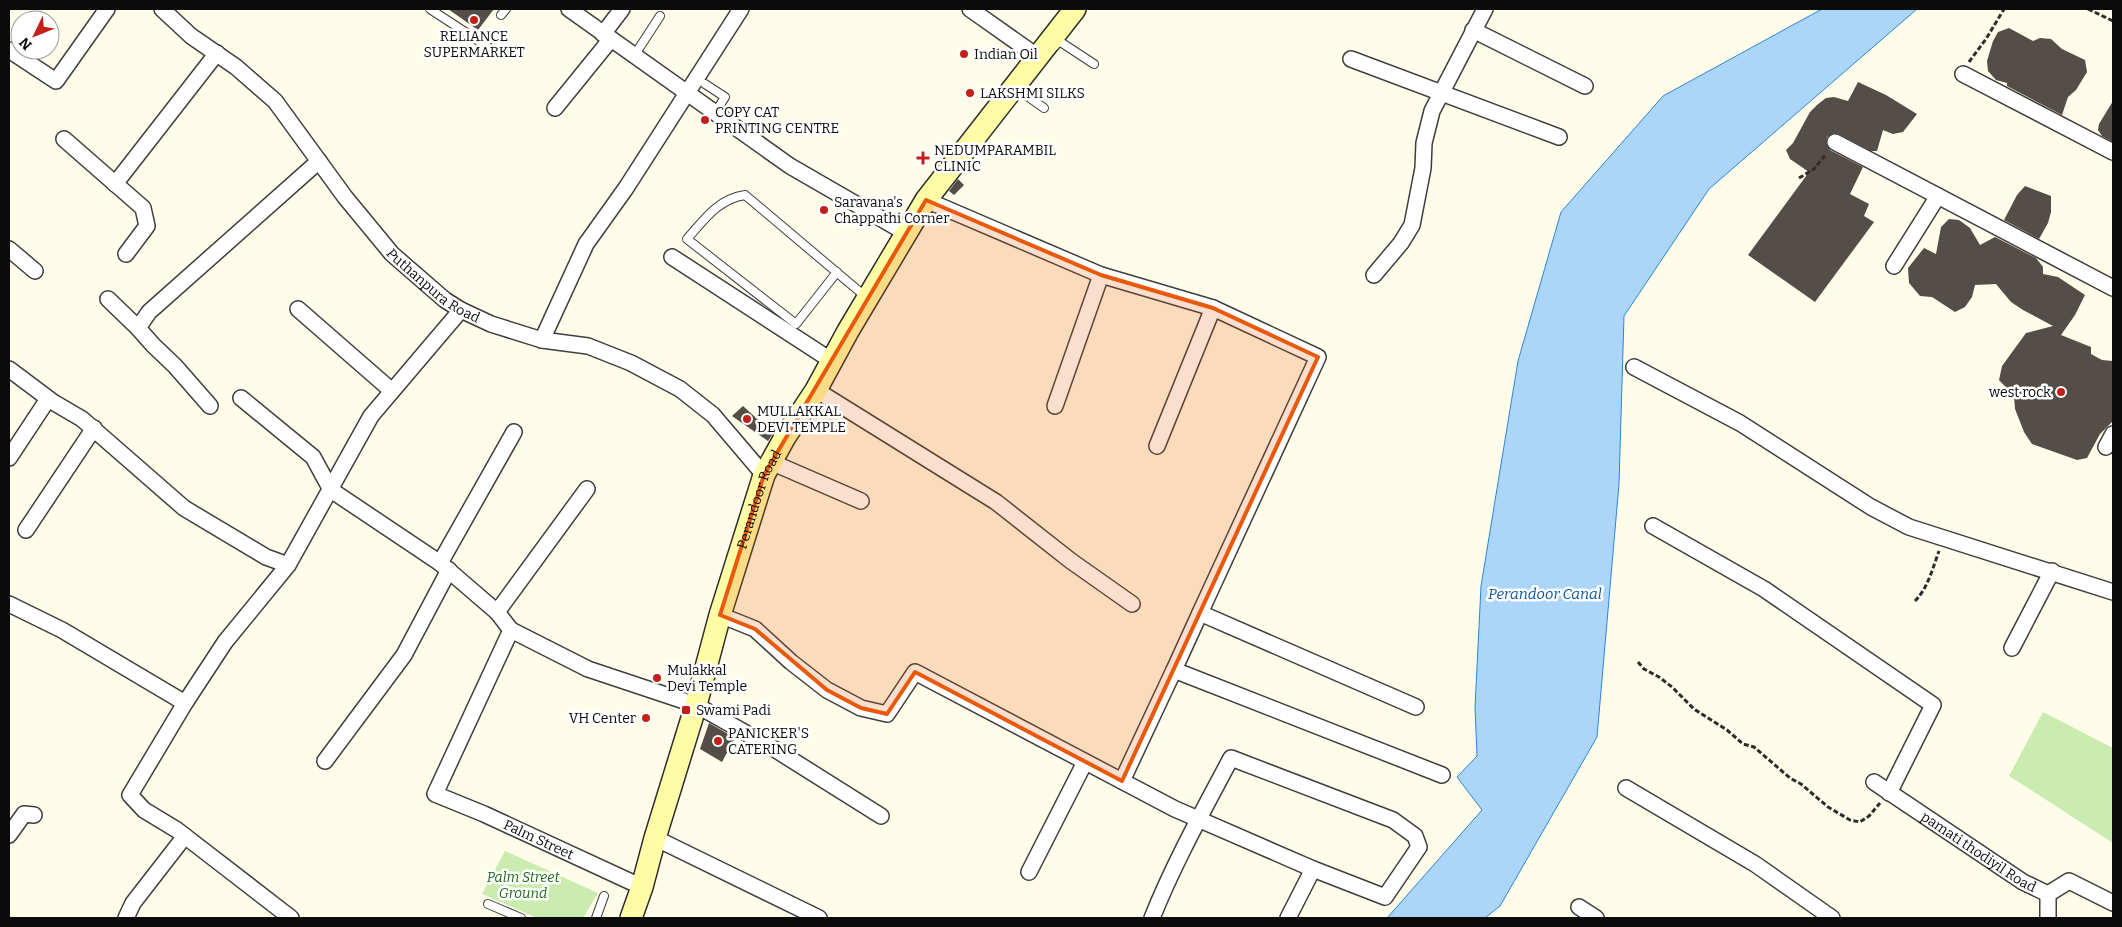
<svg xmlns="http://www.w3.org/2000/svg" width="2122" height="927" font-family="Bitter,serif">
<rect width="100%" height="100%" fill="#fffdea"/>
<path fill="#cbecb1" d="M2043,712L2113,748V843L2009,776Z
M505,851L598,893L583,918H537L482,894Z"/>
<path fill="#abd6fa" stroke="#2d85d6" d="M1822,9H1917L1709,189L1624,316L1619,484L1597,737L1500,906L1485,918H1387L1482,810L1457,777L1477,756L1475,707L1481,586L1518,361L1561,212L1663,96Z"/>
<path fill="#554d47" d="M448,9H494L478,30Z
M2009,28L2033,41L2040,38L2051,39L2062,49L2085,60L2087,72L2076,90L2068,97L2062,115L2007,86V83L1996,80L1988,71L1987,61L1993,41L1998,32Z
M1858,82L1886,95L1917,114L1903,132L1893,134L1883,130L1877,151H1871L1839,134L1834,133L1827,137L1826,143L1830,150L1863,167L1850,194L1869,204L1864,216L1874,222L1815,302L1748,255L1809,172L1790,159L1786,150L1793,143L1810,112L1817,105L1826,98L1834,97L1848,101Z
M2113,101V142L2102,136L2098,130L2099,124Z
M958,179L964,185L954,195L949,191Z
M2025,186L2051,196V212L2048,223L2039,239L2004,220L2017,195Z
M1949,219L1959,220L1970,228L1980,245L1995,237L2036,258L2043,267V274L2058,277L2085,295L2075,315L2061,335L2091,347V354L2102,360L2113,361V421L2100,434L2087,458L2077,460L2032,444L2024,432L2015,409L2014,396L1999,380L2002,366L2026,333L2053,326L2023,310L2011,302L1996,284L1975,285L1972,297L1965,307L1955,312L1932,297L1920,296L1909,283L1908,268L1924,248L1936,254L1941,227Z
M743,406L773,433L768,441L732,416Z
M709,723L735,738L722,762L700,749Z"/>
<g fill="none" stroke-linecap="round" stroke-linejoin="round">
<defs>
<path id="service" d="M430,9L488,47
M501,15L506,9
M1055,46L1059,41L1094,64
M634,56L660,16
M705,84L725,97L715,113
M1016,88L1044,108
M837,272L796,324L687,239C704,220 718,199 745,195L866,297
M488,904L521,918
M596,918L604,896"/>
<g id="minor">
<path id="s1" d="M162,9L191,36L236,67L275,101L345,197L392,254L445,300L461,310L491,324L542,340L588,346L631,363L680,389L713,415L764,475"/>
<path d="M569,9L790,166L906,233"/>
<path d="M970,9L1038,57"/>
<path d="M1473,30L1585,86"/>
<path d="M603,34L622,9"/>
<path d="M9,50L56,81L107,9"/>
<path d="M1351,59L1559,137"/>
<path d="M1963,74L2113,152"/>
<path d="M555,108L611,39"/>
<path d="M64,139L143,208L147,226L126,254"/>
<path d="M1835,142L2113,288"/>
<path d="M115,184L217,53"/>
<path d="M926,200L1101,275L1213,308L1318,357L1200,613L1416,707"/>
<path d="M9,249L35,271"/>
<path d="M672,257L832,361"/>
<path d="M1894,266L1938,196"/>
<path d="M1374,275L1401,243L1412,225L1423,168L1424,143L1432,111L1485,9"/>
<path d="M108,299L138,328"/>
<path d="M298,309L392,391"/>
<path d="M542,340L586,244L626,188L741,9"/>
<path d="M1634,367L1740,423L1871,507L1909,527L2113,592"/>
<path d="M9,369L53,402L82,419L184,508L266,557L288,565"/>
<path d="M816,390L996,502L1071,561L1132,604"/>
<path d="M241,398L313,457L331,490L440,563L497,612L511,630L588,669L696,705L776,750L881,816"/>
<path d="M210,406L175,366L153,345L138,328L149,312L319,161"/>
<path d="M1055,406L1101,275"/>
<path d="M1157,446L1213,308"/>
<path d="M2106,447L2113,434"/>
<path d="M9,458L48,399"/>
<path d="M771,462L861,501"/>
<path d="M1653,526L1764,589L1933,705L1889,793"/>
<path d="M26,530L94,428"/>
<path d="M440,563L514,432"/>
<path d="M9,604L62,630L185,703"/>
<path d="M497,612L587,489"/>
<path d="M1200,613L1174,670L1442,775"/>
<path d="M720,615L755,629L791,662L827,690L861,708L887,714L915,672L1175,809L1313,869L1385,897L1419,847L1415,836L1393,820L1231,758C1203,811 1174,863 1152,918"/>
<path id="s2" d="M511,630L435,794L484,814L642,887"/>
<path d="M2012,648L2052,571"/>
<path d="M325,761L404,655L449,570"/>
<path d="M1122,781L1174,670"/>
<path id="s3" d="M1874,782L2023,882L2048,894L2069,881L2113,903"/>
<path d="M1626,788L1755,864L1832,918"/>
<path d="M9,835L24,814L34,815"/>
<path d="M655,838L819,918"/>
<path d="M1029,872L1085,762"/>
<path d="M1579,907L1596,918"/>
<path d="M126,918L133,903L185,836"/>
<path d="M291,918L177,830L144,810L130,795L185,703L225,642L288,565L371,416L461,310"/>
<path d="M1288,918L1313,869"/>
<path d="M2048,918V894"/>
</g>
<g id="secondary">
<path id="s4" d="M631,918L642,887L655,838L696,705L720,615L764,475L785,437L816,390L848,331L926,200L1075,9"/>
</g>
</defs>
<use href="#service" stroke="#3e3e3e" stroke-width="10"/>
<use href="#minor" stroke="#3e3e3e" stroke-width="18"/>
<use href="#secondary" stroke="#2d2d2d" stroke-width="24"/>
<path stroke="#2d2d2d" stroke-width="3" stroke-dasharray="5 2.5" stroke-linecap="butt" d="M2088,9L2113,21
M1969,62L1986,39L2004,9
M1799,178L1814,169L1826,154
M1915,601C1928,588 1933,567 1939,551
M1638,662L1644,669L1659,677L1672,687L1694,709L1727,730L1743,744L1754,747L1790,778L1801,784L1828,807L1850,820L1860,822L1869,816L1880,803"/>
<use href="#service" stroke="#fff" stroke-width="8"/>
<use href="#minor" stroke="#fff" stroke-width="15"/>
<use href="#secondary" stroke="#fffca5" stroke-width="21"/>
</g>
<path fill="#e8590c" fill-opacity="0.2" stroke="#e8590c" stroke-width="4" stroke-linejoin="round" d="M926,200L1101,275L1213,308L1318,357L1122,781L915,672L887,714L861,708L827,690L755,629L720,615L764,475Z"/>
<g fill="#c4201b" stroke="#fff" stroke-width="2">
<circle cx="474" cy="20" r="5"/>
<circle cx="964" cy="54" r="5"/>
<circle cx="970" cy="93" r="5"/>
<circle cx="705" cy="120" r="5"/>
<path d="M920.5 150.5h5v5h5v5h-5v5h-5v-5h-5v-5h5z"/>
<circle cx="824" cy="210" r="5"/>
<circle cx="2061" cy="392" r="5"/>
<circle cx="747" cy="419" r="5"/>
<circle cx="657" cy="678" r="5"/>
<rect x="681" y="705" width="10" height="10" rx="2.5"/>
<circle cx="646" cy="718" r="5"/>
<circle cx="718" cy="741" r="5"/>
</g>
<g text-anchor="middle" stroke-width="5" stroke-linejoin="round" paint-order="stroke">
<g font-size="14" fill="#0b0b0b" stroke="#fff" text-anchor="start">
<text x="474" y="41" text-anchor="middle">RELIANCE<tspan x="474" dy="16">SUPERMARKET</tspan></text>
<text x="974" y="59">Indian Oil</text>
<text x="980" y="98">LAKSHMI SILKS</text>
<text x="715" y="117">COPY CAT<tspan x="715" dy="16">PRINTING CENTRE</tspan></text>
<text x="934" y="155">NEDUMPARAMBIL<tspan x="934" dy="16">CLINIC</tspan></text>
<text x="834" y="207">Saravana's<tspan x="834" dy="16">Chappathi Corner</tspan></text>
<text x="2051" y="397" text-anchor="end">west rock</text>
<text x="757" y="416">MULLAKKAL<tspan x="757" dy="16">DEVI TEMPLE</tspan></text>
<text x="667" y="675">Mulakkal<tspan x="667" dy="16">Devi Temple</tspan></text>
<text x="696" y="715">Swami Padi</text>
<text x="636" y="723" text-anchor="end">VH Center</text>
<text x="728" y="738">PANICKER'S<tspan x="728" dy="16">CATERING</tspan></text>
</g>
<g font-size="14" fill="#0b0b0b" stroke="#fff">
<text dy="5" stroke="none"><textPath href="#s1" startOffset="391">Puthanpura Road</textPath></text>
<text dy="5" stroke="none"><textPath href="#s4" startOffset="438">Perandoor Road</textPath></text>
<text dy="5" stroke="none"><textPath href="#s2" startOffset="294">Palm Street</textPath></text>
<text dy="5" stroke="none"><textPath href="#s3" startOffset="126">pamati thodiyil Road</textPath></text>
</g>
<g font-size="14" font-style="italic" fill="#226718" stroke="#fff">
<text x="523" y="882">Palm Street<tspan x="523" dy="16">Ground</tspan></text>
</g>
<g font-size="15" font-style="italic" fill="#0d56a4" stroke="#fff">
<text x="1545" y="599">Perandoor Canal</text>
</g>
</g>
<rect width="2122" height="927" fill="none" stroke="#0b0b0b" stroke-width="20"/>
<g transform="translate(35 35) rotate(227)"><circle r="24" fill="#ffffff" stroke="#9d9d9d"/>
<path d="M0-4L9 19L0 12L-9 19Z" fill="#c4201b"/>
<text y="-8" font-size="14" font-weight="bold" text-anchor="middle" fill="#0b0b0b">N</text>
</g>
</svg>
